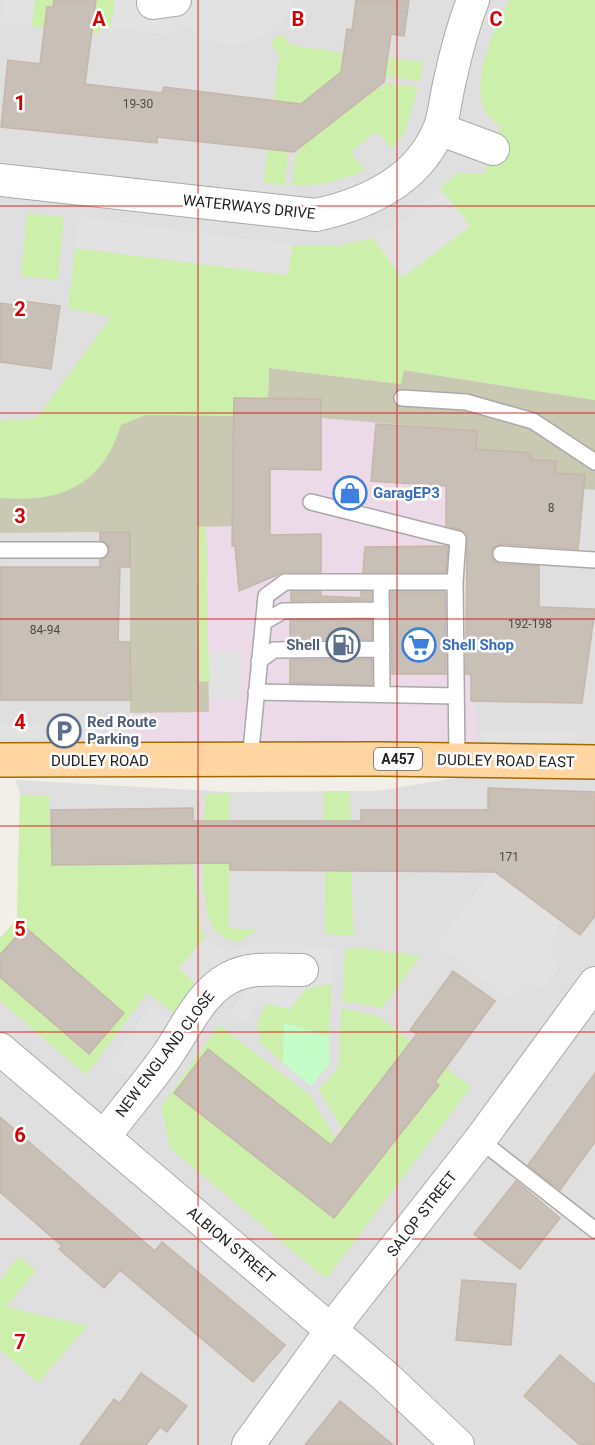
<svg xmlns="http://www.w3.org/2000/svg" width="595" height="1445" font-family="Roboto,sans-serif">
<rect width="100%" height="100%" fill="#f2efe8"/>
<path fill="#e0dfdf" d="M0,0H595V354L112,316L37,418L0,421Z
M514,451L531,453L556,461L584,475L583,489L595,490V1445H0V938L17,919L20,795L16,780L230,792L377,791L492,772L477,761V714L471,701L473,564L494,545Z
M130,532V713L133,761L0,760V533Z"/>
<path fill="#ecdae9" d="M236,341L595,354V490L584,475L555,473L556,462L531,460V453L514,452L513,467L494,545L493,564H473L471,701L477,714V761H133L131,682L209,681L206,526H232Z"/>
<path fill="#c8c8b3" d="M112,316L237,322L232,526L206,527L209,712L130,713V532L0,533V421L37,418Z
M269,368L401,384L403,370L595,400V490L583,489L584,475L555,473L556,462L531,460V453L514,452L513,467L475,464L477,431L321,418V399L268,398Z"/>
<path fill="#cdefac" d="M35,0H54L53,7H46L45,23L51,24L50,28L31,26Z
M96,0H115L111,27H103L97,34H92Z
M510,0H595V400L404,370L401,384L269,368L268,398H234L233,416L146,415L121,425C102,486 61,503 0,498V421L37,418L111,317L68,308L75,248L287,275L292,245H342L373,238L403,277L469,226L440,188L457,173H484L501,126C458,105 492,30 510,0Z
M281,34L291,45L345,53L343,71L294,109L273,106L279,55L270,43Z
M378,56L423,62L420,81L385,76Z
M384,83L418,87L406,130L392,149L377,131L351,152L366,171L323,184L292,186L296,153H300L301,144L375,86L383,87Z
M269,141L284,142L283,151L288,152L285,185L263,183Z
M27,213L64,217L58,280L21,276Z
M206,526L209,681L199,682L197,527Z
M323,791H350L353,936L326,934Z
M230,792L229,928L257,930L238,942C227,939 217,935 212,925C198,900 205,825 205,795Z
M20,795H49L52,865L193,863L201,930L206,937L179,968L195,983L174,1013L147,993L86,1075L0,1001V938L17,919Z
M360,948L420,956L382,1008L342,1001L345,949Z
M332,983L329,1036L285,1024L283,1063L260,1043L257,1022L266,1004L290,1009L305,989Z
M341,1008L378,1016L471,1087L326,1279L170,1148L161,1107L219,1025L310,1095L336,1139L330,1145L208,1050L174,1093L334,1218L400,1056L343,1130L319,1090L339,1066Z
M19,1256L36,1271L6,1307L87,1326L38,1383L2,1351L0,1353V1280Z"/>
<path fill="#c5fdc9" d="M284,1023L329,1036V1064L311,1086L283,1063Z"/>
<path fill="#e2e2e2" d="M5,0H35L31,26L1,21Z
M115,0H295L286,17L269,33L249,43L226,45L204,39L182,23L166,35L111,27Z
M440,188L470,226L402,278L373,238L412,216Z
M79,217L292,245L288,275L75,248Z
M209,651H241V700L209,701Z
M0,724H127V738H0Z
M482,731H577V742H482Z
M493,871L562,921L551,945L554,960L560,965L544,988L528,982L508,998L437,944Z
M206,937L227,953L256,943L334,948L332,983L305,989L290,1009L266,1004L258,999L246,1022L231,1013L245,991L240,974L141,1088L109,1066L151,1005L171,1020L195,983L179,968Z"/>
<path fill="#c8bfb7" stroke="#c5b6a9" stroke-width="1.5" d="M54,0H96L85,84L162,93L164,87L301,104L341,72L347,29L352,30L356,0H409L404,36L391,34L384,82L294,152L157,137V143L1,127L8,60L40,64L47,7H53Z
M15,300L60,306L51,369L0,362V303L14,305Z
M234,398L321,399V470L270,469V535L321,534V572H284L239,591L235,546H232Z
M376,424L477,431L476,449L531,453V460L556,461L555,473L585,475L578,549L501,544L493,548L491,554L495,562L500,564L539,566V607L595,609L582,703L471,701V674H466L467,536L461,530L446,526V486L371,481Z
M100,532H130V567H120L118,642H130L131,700H0V567H100V560L105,558L110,551L108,545L100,540Z
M448,546L446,572H363L365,547Z
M291,592H321V596L361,598V592H371V600L291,601Z
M391,592H445L446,674H392Z
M372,620V639L290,640V621Z
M372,659V685L290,683V660Z
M488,788L595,792V916L580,935L495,872L230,870V863L52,865L51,810L193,808V821H361V810H488Z
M25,927L124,1013L89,1054L0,977V955Z
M453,971L495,1001L435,1082L439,1085L334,1218L174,1093L208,1049L331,1145L417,1034L410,1030Z
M595,1073V1142L560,1190L528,1165Z
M0,1117L155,1251L162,1242L285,1345L253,1382L120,1270L104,1288L59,1249L62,1246L0,1192Z
M516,1181L560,1218L520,1269L474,1234Z
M462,1280L516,1284L511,1345L456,1340Z
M560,1355L595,1385V1445H580L524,1396Z
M141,1373L187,1406L167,1432L160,1427L146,1445H80L114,1399L120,1403Z
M340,1401L393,1445H305Z"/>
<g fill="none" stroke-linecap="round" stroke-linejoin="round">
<defs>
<path id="lane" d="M402,398L466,402L533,421L595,462
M311,502L458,539L455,582L457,760
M0,550H100
M501,554L595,560
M381,582L382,694
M264,622L283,611L381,610
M259,661L274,650L382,649
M256,692L456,696
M250,760L266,596L285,582H455
M480,1140L595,1230"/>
<path id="street" d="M153,3L175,0
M439,129L493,149
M0,180L316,215C366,204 418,181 439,129C445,114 446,95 450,80C456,52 463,26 473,0
M0,1049L385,1376L458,1445
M104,1137C124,1110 147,1084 166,1057C185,1030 200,993 229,978C250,966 279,970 302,970
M248,1445L344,1313L480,1140L595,983"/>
<path id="primary" d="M0,760L379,759L595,762"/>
</defs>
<use href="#lane" stroke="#a9a9a9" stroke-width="18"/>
<use href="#street" stroke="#a9a9a9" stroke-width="34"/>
<use href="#primary" stroke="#a06a00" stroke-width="36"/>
<use href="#lane" stroke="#fff" stroke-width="15"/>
<use href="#street" stroke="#fff" stroke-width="32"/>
<use href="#primary" stroke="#ffd6a1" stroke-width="33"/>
</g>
<path fill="none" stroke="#d40001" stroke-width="1.5" stroke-opacity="0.55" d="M198,0V1445M397,0V1445M0,206H595M0,413H595M0,619H595M0,826H595M0,1032H595M0,1239H595"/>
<defs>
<symbol id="shop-ring" viewBox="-11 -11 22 22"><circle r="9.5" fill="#fff" stroke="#3f7fe0" stroke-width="1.5"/><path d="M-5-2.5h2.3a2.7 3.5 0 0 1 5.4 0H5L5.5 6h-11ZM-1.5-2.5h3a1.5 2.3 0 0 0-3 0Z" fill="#3f7fe0"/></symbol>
<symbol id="fuel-ring" viewBox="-11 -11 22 22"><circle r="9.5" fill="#fff" stroke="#5c6f8a" stroke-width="1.5"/><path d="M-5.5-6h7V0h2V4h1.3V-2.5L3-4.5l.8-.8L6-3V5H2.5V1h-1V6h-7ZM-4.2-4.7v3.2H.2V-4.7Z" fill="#5c6f8a"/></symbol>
<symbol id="supermarket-ring" viewBox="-11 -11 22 22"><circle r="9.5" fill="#fff" stroke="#3f7fe0" stroke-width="1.5"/><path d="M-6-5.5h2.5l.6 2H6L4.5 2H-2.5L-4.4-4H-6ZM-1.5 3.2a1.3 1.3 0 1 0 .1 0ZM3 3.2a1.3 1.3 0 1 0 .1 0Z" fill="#3f7fe0"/></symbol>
<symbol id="parking-ring" viewBox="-11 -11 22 22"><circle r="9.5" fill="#fff" stroke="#5c6f8a" stroke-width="1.5"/><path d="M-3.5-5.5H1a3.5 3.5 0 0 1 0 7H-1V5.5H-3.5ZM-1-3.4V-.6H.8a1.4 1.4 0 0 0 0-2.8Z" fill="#5c6f8a"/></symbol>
</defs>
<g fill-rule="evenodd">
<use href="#shop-ring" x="331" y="474" width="38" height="38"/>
<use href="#fuel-ring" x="324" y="626" width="38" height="38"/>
<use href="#supermarket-ring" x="400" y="626" width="38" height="38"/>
<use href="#parking-ring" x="45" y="712" width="38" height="38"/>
</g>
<g text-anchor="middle" stroke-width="5" stroke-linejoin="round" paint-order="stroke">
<g font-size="12" fill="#4c4947">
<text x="138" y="108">19-30</text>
<text x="551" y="512">8</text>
<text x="530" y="628">192-198</text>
<text x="45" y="634">84-94</text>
<text x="509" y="861">171</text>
</g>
<rect fill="#fff" stroke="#646464" stroke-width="1.5" x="374" y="748" width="48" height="22" rx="4.5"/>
<g font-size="14" font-weight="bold" fill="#222">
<text x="398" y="764">A457</text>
</g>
<g font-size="15" fill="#222" stroke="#fff">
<text transform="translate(249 207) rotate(6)" y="5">WATERWAYS DRIVE</text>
<text x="100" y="766">DUDLEY ROAD</text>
<text transform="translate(506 761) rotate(1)" y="5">DUDLEY ROAD EAST</text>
<text transform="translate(165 1054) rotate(-53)" y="5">NEW ENGLAND CLOSE</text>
<text transform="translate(422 1214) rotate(-52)" y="5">SALOP STREET</text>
<text transform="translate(231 1245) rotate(40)" y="5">ALBION STREET</text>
</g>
<g font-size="15" font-weight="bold" fill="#366cbe" stroke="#fff" text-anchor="start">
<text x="373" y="498">GaragEP3</text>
<text x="442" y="650">Shell Shop</text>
</g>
<g font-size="15" font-weight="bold" fill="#4e5e75" stroke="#fff" text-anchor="end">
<text x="320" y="650">Shell</text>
<text x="87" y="727" text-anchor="start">Red Route<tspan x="87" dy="17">Parking</tspan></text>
</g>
</g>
<g font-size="20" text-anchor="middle" font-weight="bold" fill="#d40001" stroke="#fff" stroke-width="5" stroke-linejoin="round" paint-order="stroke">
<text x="99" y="26">A</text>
<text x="298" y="26">B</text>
<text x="496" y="26">C</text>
<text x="20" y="110">1</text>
<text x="20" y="316">2</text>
<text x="20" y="523">3</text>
<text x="20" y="729">4</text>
<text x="20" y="936">5</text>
<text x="20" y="1142">6</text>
<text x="20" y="1349">7</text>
</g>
</svg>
